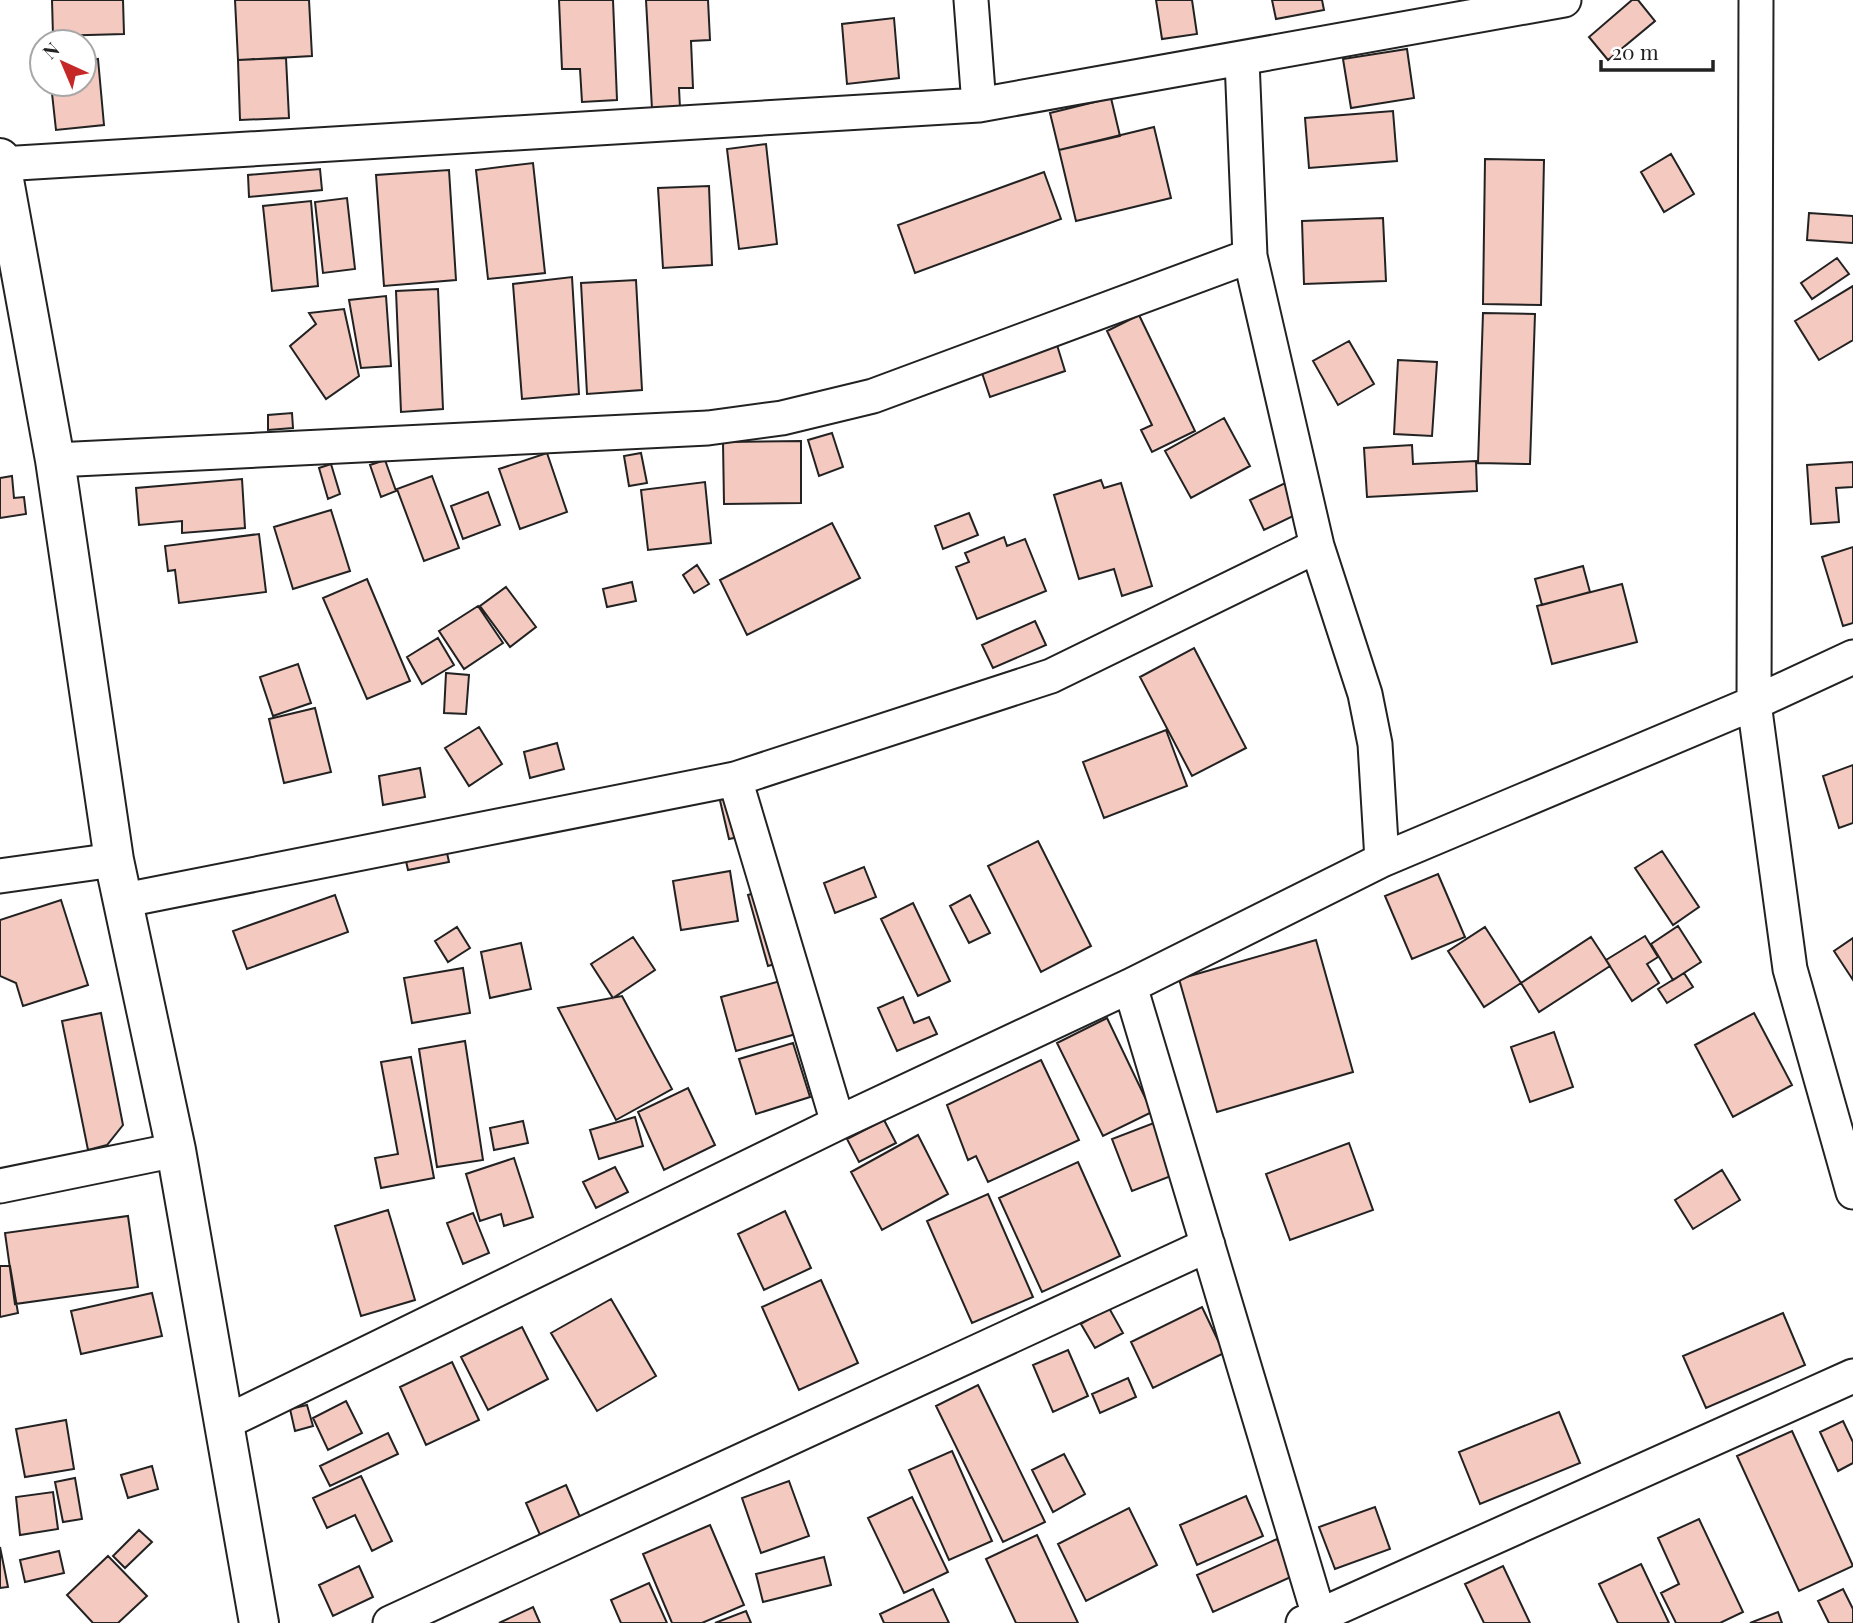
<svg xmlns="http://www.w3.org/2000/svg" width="1853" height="1623" font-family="'Playfair Display',serif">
<rect width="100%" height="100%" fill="#fff"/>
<path fill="#f3c9c0" stroke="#222" stroke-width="2" d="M52,0H123L124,34L53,36Z
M235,0H309L312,56L238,60Z
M559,0H613L617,100L582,102L580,69H562Z
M646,0H708L710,40L691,41L693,88H679L680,108L652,109Z
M1156,0H1192L1197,34L1162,39Z
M1272,0H1322L1324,10L1276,19Z
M1632,0H1638L1655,21L1608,60L1589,37Z
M894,18L899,78L847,84L842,24Z
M1407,49L1414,98L1351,108L1343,59Z
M286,58L289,118L240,120L238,60Z
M98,59L104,125L56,130L51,84H84V61Z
M1111,98L1120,136L1059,150L1050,113Z
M1393,111L1397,161L1309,168L1305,118Z
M1154,127L1171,198L1076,221L1059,150Z
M766,144L777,244L739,249L727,149Z
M1671,154L1694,194L1664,212L1641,172Z
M1485,159L1544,160L1541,305L1483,304Z
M533,163L545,273L488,279L476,170Z
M320,169L322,190L249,197L248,175Z
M449,170L456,280L384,286L376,175Z
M1044,172L1061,219L915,273L898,225Z
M709,186L712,265L663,268L658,188Z
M347,198L355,269L323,273L315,202Z
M311,201L318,286L272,291L263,206Z
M1809,213L1853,216V243L1807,240Z
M1383,218L1386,281L1304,284L1302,221Z
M1837,258L1849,274L1812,299L1801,283Z
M572,277L579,394L522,399L513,284Z
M636,280L642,390L587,394L581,283Z
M1853,286V340L1819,360L1795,321Z
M438,289L443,409L401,412L396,291Z
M386,296L391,366L361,368L349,300Z
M344,309L359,376L326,399L290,346L316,324L309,313Z
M1483,313L1535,314L1530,464L1478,463Z
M1139,315L1195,431L1152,452L1141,430L1152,425L1107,331Z
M1349,341L1374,384L1338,405L1313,361Z
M1057,345L1065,371L990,397L981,370Z
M1398,360L1437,362L1432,436L1394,434Z
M292,413L293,428L268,430V415Z
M1224,418L1250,466L1191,498L1165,451Z
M832,433L843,467L819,476L808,440Z
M801,441V503L724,504L723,442Z
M1412,445L1413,464L1476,461L1477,491L1367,497L1364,448Z
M547,453L567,512L520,529L499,469Z
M641,453L647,483L629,486L624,456Z
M385,460L396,491L381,497L370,465Z
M1853,462V487L1836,488L1839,522L1811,524L1807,465Z
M331,464L340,494L328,499L319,468Z
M1304,474L1318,504L1264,530L1250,500Z
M12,476L14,498L24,497L26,514L0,518V478Z
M432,476L459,548L424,561L397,489Z
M242,479L245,528L182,533V521L139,525L136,488Z
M1101,480L1104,488L1121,483L1152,586L1122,596L1114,569L1079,579L1054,495Z
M705,482L711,543L648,550L641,490Z
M488,492L500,525L463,539L451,506Z
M331,510L350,571L293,589L274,527Z
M969,513L978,535L943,549L935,526Z
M832,523L860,578L747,635L720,580Z
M259,534L266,592L179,603L175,570L168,571L165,546Z
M1004,537L1007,546L1025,539L1046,591L977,619L956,567L969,562L965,553Z
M1853,547V623L1843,626L1822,557Z
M697,565L709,584L694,593L683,575Z
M1583,566L1590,592L1542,605L1535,579Z
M367,579L410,681L367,699L323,598Z
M632,582L636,601L607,607L603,589Z
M1622,584L1637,642L1552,664L1537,606Z
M506,587L536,627L510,647L480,606Z
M478,606L503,643L464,669L439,631Z
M1035,621L1046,645L993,668L982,645Z
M438,638L454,665L422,684L407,657Z
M1194,648L1246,748L1192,776L1140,677Z
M298,664L311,703L273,716L260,677Z
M446,673L469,675L466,714L444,713Z
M315,708L331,772L284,783L269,719Z
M479,727L502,764L469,786L445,748Z
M1166,730L1187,786L1104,818L1083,762Z
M557,743L564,769L530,778L524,752Z
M1853,765V823L1839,828L1823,776Z
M420,768L425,797L383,805L379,776Z
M742,786L753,834L729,839L718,792Z
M1038,841L1091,946L1041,972L988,866Z
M445,844L449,862L408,870L404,852Z
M1662,851L1699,907L1673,925L1635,868Z
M864,867L876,897L835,913L824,883Z
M730,871L738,921L681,930L673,881Z
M1438,874L1465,937L1412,959L1385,896Z
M771,888L792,959L768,966L748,895Z
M335,895L348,932L247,969L233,931Z
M970,895L990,933L969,943L950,906Z
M61,900L88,985L23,1006L16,983L0,976V920Z
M913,903L950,981L918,996L881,919Z
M1678,926L1701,962L1673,980L1651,944Z
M457,927L470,948L448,962L435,941Z
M1485,927L1521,983L1484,1007L1448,951Z
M1645,936L1658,957L1647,964L1659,983L1632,1001L1606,960Z
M633,937L655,970L613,998L591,964Z
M1591,937L1610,966L1539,1012L1521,983Z
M1853,938V980L1834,951Z
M1316,940L1353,1072L1217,1112L1179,979Z
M521,943L531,989L490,998L481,952Z
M463,968L470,1013L412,1023L404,978Z
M1684,973L1693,987L1667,1003L1658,989Z
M788,979L803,1032L736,1051L721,997Z
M622,996L672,1089L616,1120L558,1008Z
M903,997L914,1023L929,1017L937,1034L897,1051L878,1008Z
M101,1013L123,1125L107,1145L88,1150L62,1021Z
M1754,1013L1792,1085L1733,1117L1695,1045Z
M1107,1018L1152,1112L1103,1136L1057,1043Z
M1554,1032L1573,1087L1530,1102L1511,1047Z
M465,1041L483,1160L437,1167L419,1049Z
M793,1043L810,1097L756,1114L739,1059Z
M411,1057L434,1178L381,1188L375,1158L398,1154L381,1062Z
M1041,1060L1079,1140L988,1182L976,1156L968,1160L947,1105Z
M688,1088L715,1145L664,1170L638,1112Z
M635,1117L643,1146L599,1159L590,1130Z
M884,1120L896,1143L859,1162L847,1139Z
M523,1121L528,1143L494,1150L490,1128Z
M1159,1121L1179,1173L1132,1191L1112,1139Z
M918,1135L948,1194L882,1230L851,1172Z
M1349,1143L1373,1210L1290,1240L1266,1174Z
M514,1158L533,1217L504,1226L501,1214L480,1221L466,1174Z
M1078,1162L1120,1256L1042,1292L999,1198Z
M615,1167L628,1192L596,1208L583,1182Z
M1722,1170L1740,1200L1693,1229L1675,1200Z
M988,1194L1033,1297L972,1323L927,1221Z
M388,1210L415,1300L361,1316L335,1226Z
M785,1211L811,1268L764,1290L738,1234Z
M473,1213L489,1253L463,1264L447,1223Z
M128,1216L138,1287L15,1304L5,1233Z
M0,1266H10L18,1313L0,1317Z
M821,1280L858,1363L799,1390L762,1307Z
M152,1293L162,1336L81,1354L71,1311Z
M611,1299L656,1376L597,1411L551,1333Z
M1202,1307L1224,1353L1153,1388L1131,1342Z
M1109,1308L1123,1333L1095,1348L1081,1324Z
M1783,1313L1805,1365L1706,1408L1683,1356Z
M522,1327L548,1379L488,1410L461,1357Z
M1068,1350L1088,1396L1053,1412L1033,1365Z
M452,1362L479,1420L426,1445L400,1387Z
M1128,1378L1136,1397L1100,1413L1092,1394Z
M978,1385L1045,1522L1003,1542L936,1406Z
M346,1401L362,1433L328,1450L313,1418Z
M307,1405L313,1426L295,1431L290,1409Z
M1559,1412L1580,1463L1480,1504L1459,1452Z
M66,1420L74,1469L25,1477L16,1429Z
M1843,1421L1853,1442V1463L1838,1471L1820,1432Z
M1792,1431L1853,1566L1799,1591L1737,1456Z
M388,1433L398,1454L330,1486L320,1466Z
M952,1451L992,1541L949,1560L909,1470Z
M1064,1454L1085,1494L1053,1512L1032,1470Z
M152,1466L158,1489L128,1498L121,1475Z
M361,1476L392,1541L372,1551L355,1515L327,1528L313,1498Z
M75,1478L82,1519L63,1522L55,1482Z
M789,1481L809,1536L761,1553L742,1498Z
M566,1485L580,1517L540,1535L526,1503Z
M53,1492L58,1529L20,1535L16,1497Z
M1246,1496L1263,1536L1197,1565L1180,1525Z
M912,1497L948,1572L904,1593L868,1518Z
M1375,1507L1390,1549L1335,1569L1319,1527Z
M1129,1508L1157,1565L1086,1601L1058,1544Z
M1699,1519L1743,1612L1720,1623H1676L1661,1593L1679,1584L1658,1538Z
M710,1525L744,1605L702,1623H672L643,1554Z
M139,1530L152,1542L125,1568L113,1556Z
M1037,1535L1078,1623H1016L986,1559Z
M1277,1539L1293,1576L1213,1612L1197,1575Z
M0,1547L8,1587L0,1588Z
M59,1551L64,1573L25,1582L20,1560Z
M108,1556L147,1596L118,1623H93L67,1595Z
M824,1557L831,1585L763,1602L756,1574Z
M1641,1564L1669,1623H1618L1599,1584Z
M359,1566L373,1597L333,1616L319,1585Z
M1503,1566L1530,1623H1484L1465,1584Z
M649,1583L667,1623H621L611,1600Z
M933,1589L949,1623H884L880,1614Z
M1843,1589L1853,1609V1623H1829L1818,1601Z
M533,1607L540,1623H499Z
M746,1611L751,1623H715Z
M1778,1612L1782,1623H1750Z"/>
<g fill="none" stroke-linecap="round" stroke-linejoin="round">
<defs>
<path id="street" d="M971,0L979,105
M1756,0L1754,703L1790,969L1853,1192
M1242,60L1250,256L1317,546L1365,694L1375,744L1382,860
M1,164L979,105L1564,0
M55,460L708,428L782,418L873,396L1250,256
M735,779L838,1123
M0,876L114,860
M125,900L735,779L1051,676L1317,546
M1130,986L1319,1616
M0,1186L176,1150
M226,1422L838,1123L1130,986L1382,860L1754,703L1853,657
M390,1623L1208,1245
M1303,1623L1853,1376"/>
<path id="secondary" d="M0,158L55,460L114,860L176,1150L259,1623"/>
</defs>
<use href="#street" stroke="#222" stroke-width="37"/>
<use href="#secondary" stroke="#222" stroke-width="42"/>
<use href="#street" stroke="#fff" stroke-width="33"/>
<use href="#secondary" stroke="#fff" stroke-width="38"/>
</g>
<g transform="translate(63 63) rotate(316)"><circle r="33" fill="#ffffff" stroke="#a7a7a7" stroke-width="2"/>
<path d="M0-5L12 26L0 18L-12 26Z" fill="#c62828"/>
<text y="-10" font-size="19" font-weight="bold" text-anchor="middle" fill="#222222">N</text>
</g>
<path d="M1601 60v10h112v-10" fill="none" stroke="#222222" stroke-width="3.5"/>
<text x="1612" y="60" font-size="21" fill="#222222" stroke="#ffffff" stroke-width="5" paint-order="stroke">20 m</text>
</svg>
